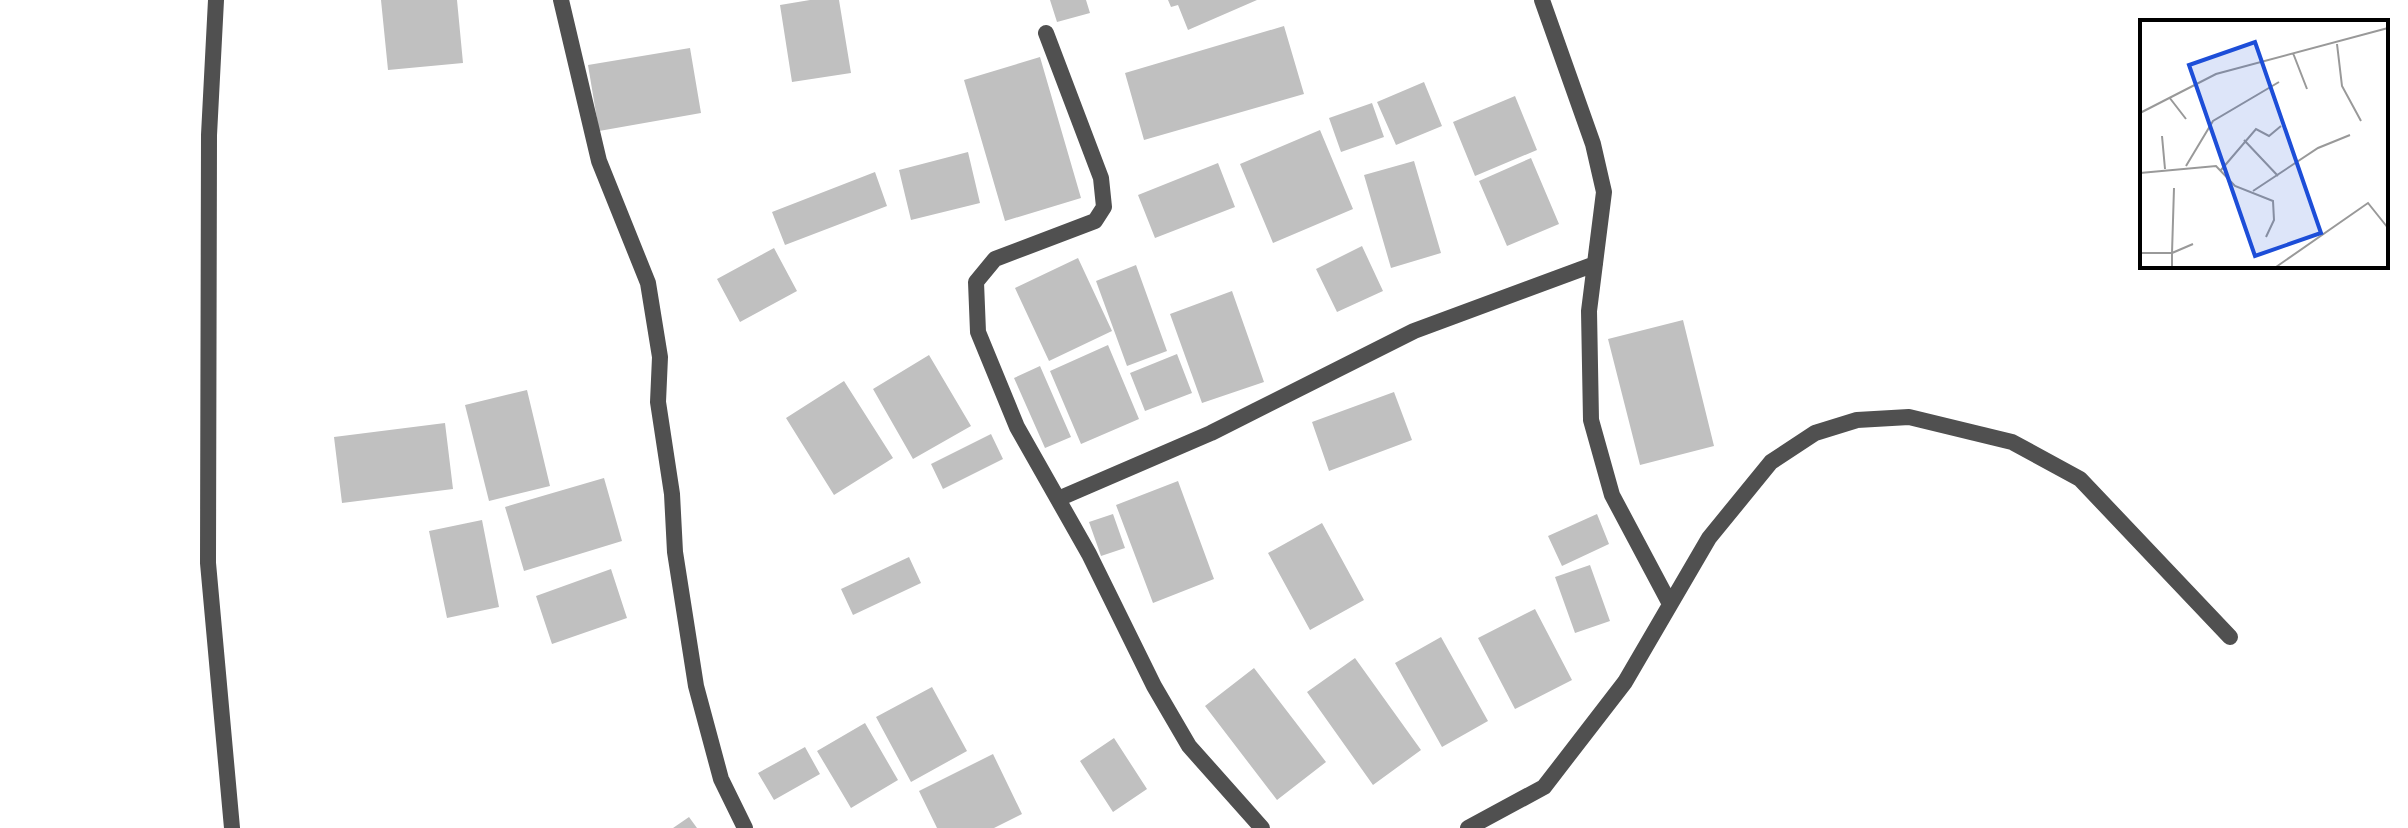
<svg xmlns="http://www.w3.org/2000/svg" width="2408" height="828" font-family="'Varela Round',sans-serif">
<rect width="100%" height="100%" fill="#fff"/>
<path fill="#c0c0c0" d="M381,0H457L463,63L388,70Z
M810,0H839L851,73L792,82L780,5Z
M1050,0H1086L1090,13L1057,22Z
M1168,0H1257L1188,30L1178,5L1171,7Z
M1284,26L1304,94L1144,140L1125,73Z
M690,48L701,113L599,131L588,65Z
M1040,57L1081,198L1005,221L964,80Z
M1424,82L1442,126L1396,145L1377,102Z
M1515,96L1537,150L1475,176L1453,122Z
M1372,103L1384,137L1341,152L1329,118Z
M1320,130L1353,209L1273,243L1240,164Z
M968,152L980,203L911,220L899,170Z
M1531,158L1559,224L1507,246L1479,181Z
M1414,161L1441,253L1391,268L1364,175Z
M1218,163L1235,207L1155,238L1138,195Z
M875,172L887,206L785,245L772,212Z
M1362,246L1383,291L1337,312L1316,269Z
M774,248L797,291L740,322L717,279Z
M1078,258L1112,331L1049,361L1015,288Z
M1136,265L1167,351L1127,366L1096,281Z
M1232,291L1264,382L1202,403L1170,314Z
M1683,320L1714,446L1640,465L1608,339Z
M1108,345L1139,419L1081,444L1050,371Z
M1177,354L1192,393L1145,411L1130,373Z
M929,355L971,426L913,459L873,389Z
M1040,366L1071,437L1045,448L1014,378Z
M844,381L893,458L834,495L786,418Z
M527,390L550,486L489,501L465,405Z
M1394,392L1412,440L1329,471L1312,422Z
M445,423L453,489L342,503L334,437Z
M991,434L1003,459L943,489L931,464Z
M604,478L622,541L524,571L505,507Z
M1178,481L1214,579L1153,603L1116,505Z
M1113,514L1125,548L1101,556L1089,522Z
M1597,514L1609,544L1562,566L1548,536Z
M482,520L499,607L447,618L429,531Z
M1322,523L1364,600L1310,630L1268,553Z
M909,557L921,583L853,615L841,589Z
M1590,565L1610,621L1575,633L1555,577Z
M611,569L627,618L552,644L536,596Z
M1535,609L1572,680L1515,709L1478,638Z
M1441,637L1488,721L1442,747L1395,663Z
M1355,658L1421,750L1373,785L1307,692Z
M1254,668L1326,762L1277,800L1205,706Z
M932,687L967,751L911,782L876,717Z
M865,723L898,780L851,808L817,751Z
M1114,738L1147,789L1113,812L1080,761Z
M805,747L820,774L774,800L758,773Z
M993,754L1022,814L994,828H937L919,791Z
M689,817L697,828H673Z"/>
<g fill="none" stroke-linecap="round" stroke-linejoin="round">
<path stroke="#505050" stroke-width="16" d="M216,0L209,135L208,563L232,828
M561,0L599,161L648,283L660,357L658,402L672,494L675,552L696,686L721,779L745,828
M1542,0L1593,144L1604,192L1589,311L1591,420L1612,495L1670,604
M1046,33L1101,178L1104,207L1095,221L995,259L976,282L978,332L1017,427L1089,554L1154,686L1189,746L1262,828
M1058,499L1211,433L1414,331L1595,264
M1468,828L1544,787L1625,682L1709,538L1771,462L1815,433L1857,420L1909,417L2012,442L2080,479L2230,637"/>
</g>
<g transform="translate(2140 20)">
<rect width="248" height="248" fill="#fff"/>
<path fill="none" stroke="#999" stroke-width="2" d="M197,24L202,66L221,101M153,33L167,69M29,77L46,99M0,93L76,54L248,8M22,116L25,149M104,120L138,156M46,146L73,101L139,62M81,150L116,109L129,116L141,106M0,153L76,146L95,166L133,181L134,200L126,217M113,171L178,128L210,115M0,233H32L34,168M32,247V233L53,224M136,247L228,183L248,208"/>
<path fill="#1d4ed8" fill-opacity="0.15" stroke="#1d4ed8" stroke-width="4" d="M115,22L181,213L115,236L49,45Z"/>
<rect width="248" height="248" fill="none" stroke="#000" stroke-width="4"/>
</g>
</svg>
